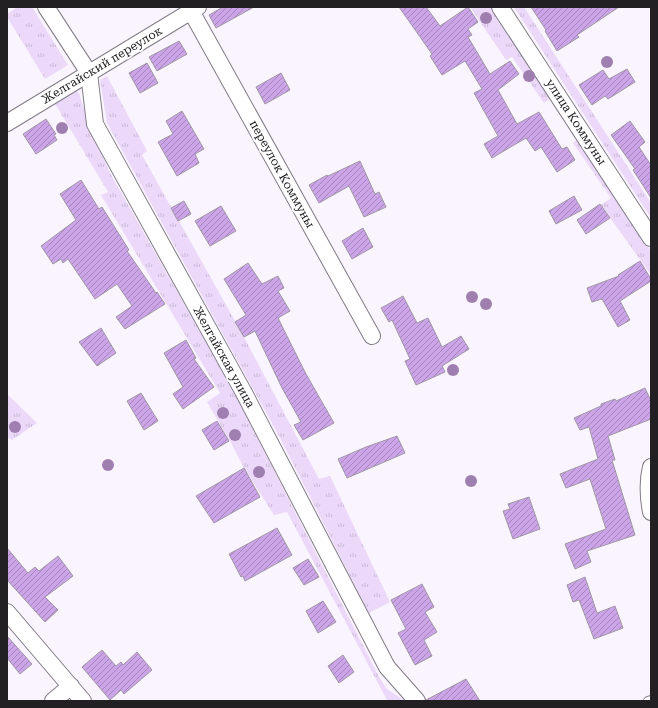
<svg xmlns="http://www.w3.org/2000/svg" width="658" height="708" font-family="'Roboto Serif',serif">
<defs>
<pattern id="grass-tufts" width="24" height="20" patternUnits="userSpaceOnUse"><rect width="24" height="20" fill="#ecd9fa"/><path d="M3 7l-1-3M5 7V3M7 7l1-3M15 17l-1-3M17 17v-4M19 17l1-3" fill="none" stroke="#cabad6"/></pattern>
<pattern id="building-hatch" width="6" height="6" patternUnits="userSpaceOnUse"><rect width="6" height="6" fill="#cca4e8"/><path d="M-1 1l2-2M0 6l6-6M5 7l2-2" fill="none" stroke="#a585bc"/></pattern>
</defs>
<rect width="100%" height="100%" fill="#faf4fe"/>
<path fill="url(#grass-tufts)" d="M16,7H32L68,65L45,79L7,17V14L16,8Z
M470,7H493L552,97L544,103L512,57L506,60Z
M514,7H524L651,203V218Z
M107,76L147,151L142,155L244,337L319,479L330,476L390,602L369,613L280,438L107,123L100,80Z
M74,90L79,93L87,119L110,173L233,390L379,677L387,689L405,701H386L387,700L287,512L274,515L244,468L231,443L207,402L220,393L101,195L108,192L54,102Z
M578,139L651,251V275L601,205L611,198L573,143Z
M7,394L37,423L12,440L7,437Z"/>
<path fill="url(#building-hatch)" stroke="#9f98a3" d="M223,7H254L216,28L209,15Z
M399,7H426L440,26L468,7L478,22L468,29L472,35L468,37L490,74L510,61L519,74L498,90L517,124L539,112L562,149L567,147L575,160L557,172L541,147L535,151L526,138L492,158L484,144L498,136L474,93L482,89L465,61L442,75L430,56L432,54Z
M531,7H619L577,35L579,37L557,51L545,31L546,30Z
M179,41L187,54L157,71L149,57Z
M147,63L158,83L140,93L129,73Z
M627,69L635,82L608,99L605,96L592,105L579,85L603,70L609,79Z
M281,73L290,90L265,104L256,87Z
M182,111L204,149L195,154L199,163L177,176L158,142L173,134L166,121Z
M46,119L56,134L54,135L57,140L36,154L23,134Z
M630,121L645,142L639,147L651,165V198L633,170L635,169L611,135Z
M360,161L375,194L379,192L386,207L364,217L349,186L319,203L309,185L327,175L328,176Z
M81,180L99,209L102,207L129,250L127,251L156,293L157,292L165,304L125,329L116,317L132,306L117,284L95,299L68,259L63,263L61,259L53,264L41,246L76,220L60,194Z
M574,196L582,210L556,224L549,211Z
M184,201L191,214L178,221L171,208Z
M600,204L610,218L586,234L577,220Z
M221,206L236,231L210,246L195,221Z
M363,228L373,247L352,259L342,241Z
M640,261L651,279V281L620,301L630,320L618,327L602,299L592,302L587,288L619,276L618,275Z
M248,263L262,284L278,276L284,288L278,291L290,311L278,318L306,374L334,423L303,440L294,425L301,422L282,388L255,331L244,337L235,322L246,315L224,279Z
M403,296L417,323L428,318L442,347L461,336L469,349L442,366L445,372L416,385L405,361L410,359L392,320L389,322L381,308Z
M101,328L116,353L97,366L79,342Z
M186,340L196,358L194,359L214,387L183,409L173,394L183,387L164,353Z
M645,388L651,401V419L608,436L615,460H612L635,535L587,551L591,562L575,569L565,544L606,529L590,479L566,488L560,474L598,459L589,427L580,430L574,418L601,406V404L615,399L616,401Z
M141,393L158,421L144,430L127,401Z
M217,421L229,441L214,450L202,430Z
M397,436L405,453L347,478L338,459L366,447Z
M244,468L260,497L214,523L196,496Z
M529,497L540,529L513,539L503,511L510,509L508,504Z
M277,528L292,555L245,581L243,576L241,577L229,554Z
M7,548L28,573L35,567L39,571L58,556L73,576L45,597L58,610L45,622L7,580Z
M308,559L319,577L304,585L293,568Z
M585,577L597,613L615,606L623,628L594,639L579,600L573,602L567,585Z
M422,584L434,607L425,612L437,632L424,640L432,656L415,665L398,633L406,629L391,600Z
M323,601L336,622L318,633L306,611Z
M7,636L32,664L20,674L7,658Z
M102,650L116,666L121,662L123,665L137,652L152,670L124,694L121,690L110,700L82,667Z
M343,655L354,672L339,683L328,666Z
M466,679L480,701H426V700Z"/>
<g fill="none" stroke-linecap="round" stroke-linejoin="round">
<defs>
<path id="lane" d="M648,701L651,700"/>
<path id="street" d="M46,7L89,73L95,124L243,391L387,667L417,701
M500,7L651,238
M191,11L372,336
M7,123L198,7
M651,467C647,483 648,496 651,512
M7,612L83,701
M53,701L71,686"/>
</defs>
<use href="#lane" stroke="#817b86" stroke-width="10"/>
<use href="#street" stroke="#817b86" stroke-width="18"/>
<use href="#lane" stroke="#fff" stroke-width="8"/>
<use href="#street" stroke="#fff" stroke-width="16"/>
</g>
<g fill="#9f7faf">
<circle cx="486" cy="18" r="6"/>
<circle cx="607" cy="62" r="6"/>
<circle cx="529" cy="76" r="6"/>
<circle cx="62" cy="128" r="6"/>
<circle cx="472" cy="297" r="6"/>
<circle cx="486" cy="304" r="6"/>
<circle cx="453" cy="370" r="6"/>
<circle cx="223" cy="413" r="6"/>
<circle cx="15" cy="427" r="6"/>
<circle cx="235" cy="435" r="6"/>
<circle cx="108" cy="465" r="6"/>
<circle cx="259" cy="472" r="6"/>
<circle cx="471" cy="481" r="6"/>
</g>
<g text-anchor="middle" stroke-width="4" stroke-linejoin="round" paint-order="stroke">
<g font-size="12" fill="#232024" stroke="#fff">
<text transform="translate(102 65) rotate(-31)" y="4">Желгайский переулок</text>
<text transform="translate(576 122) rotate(57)" y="4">улица Коммуны</text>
<text transform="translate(282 174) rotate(61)" y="4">переулок Коммуны</text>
<text transform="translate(224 357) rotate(61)" y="4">Желгайская улица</text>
</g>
</g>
<rect width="658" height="708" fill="none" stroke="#232024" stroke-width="16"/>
</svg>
